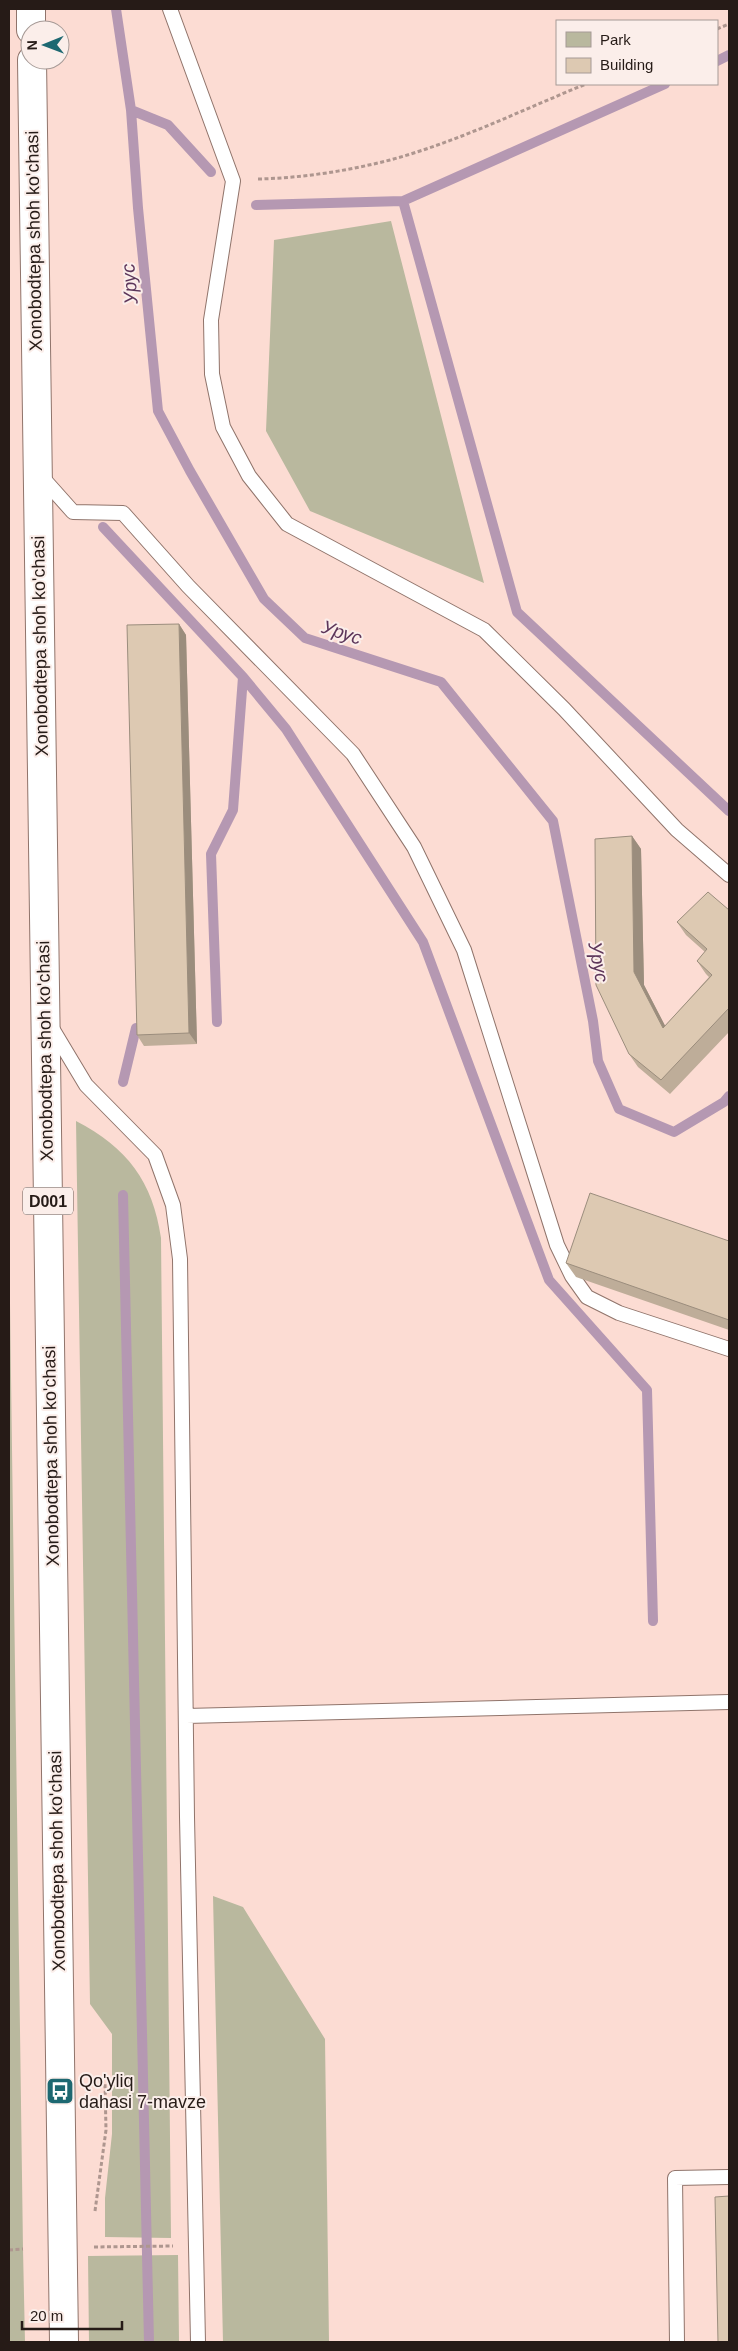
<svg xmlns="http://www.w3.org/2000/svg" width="738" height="2351" font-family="Arial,sans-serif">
<rect width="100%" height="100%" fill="#fcdcd3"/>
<path fill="#b9b89e" d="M391,221L484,583L310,511L266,431L274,240Z
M76,1121C127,1147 153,1182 161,1238L171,2238L105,2237V2198L112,2134V2034L90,2004Z
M9,1230L23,2249L25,2342H9Z
M213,1896L243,1907L325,2039L329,2342H223Z
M178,2255L179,2342H89L88,2256Z"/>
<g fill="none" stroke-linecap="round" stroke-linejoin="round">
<path stroke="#b598b2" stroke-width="10" d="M116,9L131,110L138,208L158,411L190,471L264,599L305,638L441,682L553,821L593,1021L598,1061L619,1109L674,1132L724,1102L729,1096
M717,61L729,55
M131,110L168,125L211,172
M403,201L517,612L729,811
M256,205L403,201L665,84
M103,527L243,677L286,729L423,942L549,1280L647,1390L653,1621
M217,1022L211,854L233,810L243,677
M123,1082L136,1028
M123,1195L149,2342"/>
<defs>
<path id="lane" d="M170,9L233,181L211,320L212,374L223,427L249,476L287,524L484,630L564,709L677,830L729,875
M40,475L73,512L123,513L188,586L353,754L414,847L464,950L557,1245L572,1276L587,1297L619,1313L729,1349
M50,1025L86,1085L155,1155L173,1205L180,1259L187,1817L198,2342
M186,1716L729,1702
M677,2342L675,2178L729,2177"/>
<path id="highway" d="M31,9V30
M32,60L64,2342"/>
</defs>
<use href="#lane" stroke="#90746b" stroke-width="16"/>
<use href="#highway" stroke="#90746b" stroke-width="30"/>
<path stroke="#ae968f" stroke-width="3" stroke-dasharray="4 2.5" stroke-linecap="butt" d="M717,29L729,24
M258,179C302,178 347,171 390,160C457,142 522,110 586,84
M95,2211L106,2130L105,2084
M94,2247L173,2246
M9,2250L23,2249"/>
<use href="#lane" stroke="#fff" stroke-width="14"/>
<use href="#highway" stroke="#fff" stroke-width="28"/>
</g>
<path fill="#bead99" d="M179,624L186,635L197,1044L144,1046L137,1035Z
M632,836L641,849L644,985L665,1026L709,977L706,974L697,961L705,952L686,935L677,922L729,910V1032L670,1094L638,1067L629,1054Z
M729,1241V1330L576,1277L566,1263Z"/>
<path fill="#9b8d7d" d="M179,624L186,635L197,1044L189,1033Z
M632,836L641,849L644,985L673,1041L663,1028L634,972Z"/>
<path fill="#ddc9b2" stroke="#9b8d7d" d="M179,624L189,1033L137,1035L127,625Z
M632,836L634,972L663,1028L712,975L697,961L707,949L677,922L708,892L729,910V1008L661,1080L629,1054L596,985L595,839Z
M590,1193L729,1241V1320L566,1263Z
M729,2196V2342H718L715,2197Z"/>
<defs>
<symbol id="bus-square" viewBox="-11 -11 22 22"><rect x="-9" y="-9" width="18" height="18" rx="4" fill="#1d6871" stroke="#fbeeea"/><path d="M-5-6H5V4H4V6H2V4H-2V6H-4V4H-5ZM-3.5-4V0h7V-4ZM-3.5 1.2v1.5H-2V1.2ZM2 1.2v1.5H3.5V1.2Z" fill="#fff"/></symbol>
</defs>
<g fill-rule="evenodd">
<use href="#bus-square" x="44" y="2075" width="32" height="32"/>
</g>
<g text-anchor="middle" stroke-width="4" stroke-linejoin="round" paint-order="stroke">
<rect fill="#fbeeea" stroke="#665a56" stroke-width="1" x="23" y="1187.5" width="50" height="27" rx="4"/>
<g font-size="16" font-weight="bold" fill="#261b17">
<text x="48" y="1207">D001</text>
</g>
<g font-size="18" fill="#261b17" stroke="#fbeeea">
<text transform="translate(34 241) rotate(-91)" y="6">Xonobodtepa shoh ko'chasi</text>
<text transform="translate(40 646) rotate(-91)" y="6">Xonobodtepa shoh ko'chasi</text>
<text transform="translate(45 1051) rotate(-91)" y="6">Xonobodtepa shoh ko'chasi</text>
<text transform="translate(51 1456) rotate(-91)" y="6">Xonobodtepa shoh ko'chasi</text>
<text transform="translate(57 1861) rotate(-91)" y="6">Xonobodtepa shoh ko'chasi</text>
</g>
<g font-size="18" fill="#261b17" stroke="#fbeeea" text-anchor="start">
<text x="79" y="2087">Qo'yliq<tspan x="79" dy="21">dahasi 7-mavze</tspan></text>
</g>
<g font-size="19" font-style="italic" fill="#5d365a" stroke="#fbeeea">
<text transform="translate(129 284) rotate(-95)" y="7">Урус</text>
<text transform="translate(342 632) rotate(18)" y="7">Урус</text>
<text transform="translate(599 962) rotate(79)" y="7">Урус</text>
</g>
</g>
<rect width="738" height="2351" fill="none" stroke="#261b17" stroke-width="20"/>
<rect x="556" y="20" width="162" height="65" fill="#fbeeea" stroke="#a69a96"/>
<rect x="566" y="32" width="25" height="15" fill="#b9b89e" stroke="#a69a96"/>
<text x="600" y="45" font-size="15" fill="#261b17">Park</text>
<rect x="566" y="58" width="25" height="15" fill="#ddc9b2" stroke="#a69a96"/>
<text x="600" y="70" font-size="15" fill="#261b17">Building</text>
<g transform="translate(45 45) rotate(269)"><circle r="24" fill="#fbeeea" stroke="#a69a96"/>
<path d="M0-4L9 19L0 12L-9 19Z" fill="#1d6871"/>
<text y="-8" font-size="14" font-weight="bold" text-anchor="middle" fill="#261b17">N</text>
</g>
<path d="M22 2321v8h100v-8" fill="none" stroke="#261b17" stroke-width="2.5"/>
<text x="30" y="2321" font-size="15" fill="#261b17" stroke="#fbeeea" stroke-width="4" paint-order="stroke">20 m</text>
</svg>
